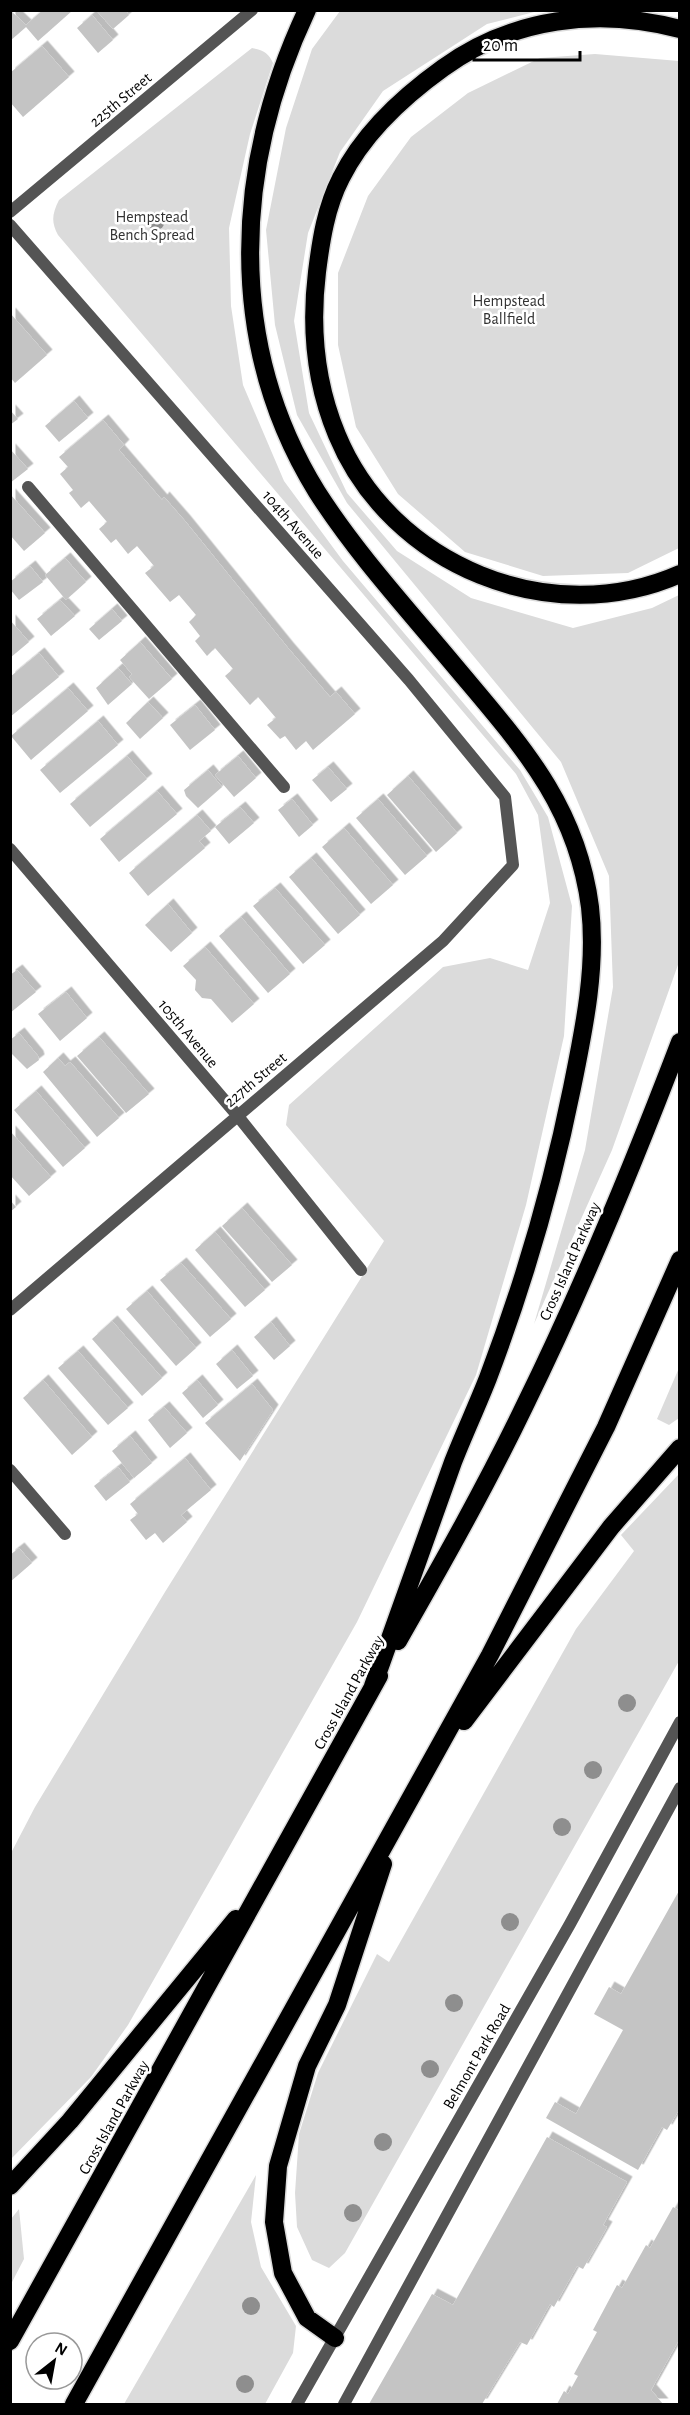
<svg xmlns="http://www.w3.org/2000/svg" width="690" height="2415" font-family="'Alegreya Sans',sans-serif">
<defs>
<filter id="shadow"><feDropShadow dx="5.5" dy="-5.5" stdDeviation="0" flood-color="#0004"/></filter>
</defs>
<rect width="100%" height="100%" fill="#fff"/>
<path fill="#dbdbdb" d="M340,11H538L487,24L383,91L340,152L308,233L294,321L309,413L347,493L397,551L471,598L573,628L652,608L679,595V962L612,1150L534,1324L585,1150L613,987L609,876L561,762L347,503L297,415L275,325L266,230L286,128L312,49Z
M252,48C263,50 269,53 273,63L250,134L229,228L231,306L243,385L284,481L343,561L520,770L548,817L572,906L564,1036L526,1205L476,1375L357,1622L128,2025L91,2077L11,2159V1853L35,1807L165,1592L384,1241L286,1125L289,1105L443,967L490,958L528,970L550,903L538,815L516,774L58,235C51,222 52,214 59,200Z
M595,54L679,61V548L628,573L543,576L465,552L398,494L356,427L338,345V273L368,196L411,137L468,93L540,58Z
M679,1368V1418L669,1425L657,1419Z
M679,1474V1661L345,2253L329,2268L312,2260L297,2227L295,2193L299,2134L318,2073L377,1954L389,1962L576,1629L634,1551L621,1535Z
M256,2175L251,2222L261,2267L296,2326L293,2353L265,2404H124Z
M19,2209L24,2259L11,2284V2219Z"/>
<path fill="#c4c4c4" filter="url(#shadow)" d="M10,10L26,25L43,10H73L38,41L26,27L10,41Z
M96,10H125L129,15L113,29Z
M92,15L113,40L98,53L77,28Z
M42,46L69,77L23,117L10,102V73Z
M10,313L47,355L15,383L10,377Z
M74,401L88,418L59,442L45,426Z
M10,410L18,419L10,425Z
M103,420L124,445L119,450L162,500L164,497L185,521L288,648L330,697L336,692L355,714L313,750L306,741L296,750L285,736L280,739L267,725L276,718L258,697L250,705L225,676L233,669L215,648L207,656L195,641L200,636L189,622L196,615L179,595L170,602L145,573L154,566L137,546L128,554L116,539L111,543L99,529L107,522L89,501L81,508L69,493L73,490L60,474L68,467L59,457Z
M10,449L28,469L10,483Z
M10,494L45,533L24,551L10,535Z
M65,558L86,582L66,600L45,575Z
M30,566L43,582L19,600L10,589V582Z
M60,600L75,616L51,636L37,619Z
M112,609L122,621L99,640L89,629Z
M10,620L29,642L10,658Z
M140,642L172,679L149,699L129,677L132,674L120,660Z
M39,653L59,677L10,717V677Z
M118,668L132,684L108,705L96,688Z
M68,688L88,711L31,760L11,736Z
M148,702L163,718L140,739L126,723Z
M195,705L215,730L190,750L170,725Z
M98,721L118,745L60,793L40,770Z
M127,756L147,779L90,827L70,804Z
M238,756L256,778L234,797L215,775Z
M328,767L347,789L331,802L312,780Z
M208,770L222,787L198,808L186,796L184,790Z
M408,776L457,833L436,852L387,795Z
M157,791L177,814L119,862L100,839Z
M292,799L313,825L299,837L278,810Z
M378,799L427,856L405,875L356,818Z
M240,807L254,823L229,844L215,827Z
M197,815L211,831L199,841L205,848L148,896L129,873Z
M344,828L393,885L371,904L322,847Z
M311,858L360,915L338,934L289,877Z
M275,888L325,945L303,964L253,906Z
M168,904L192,933L171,952L145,925Z
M241,917L290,974L268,993L219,936Z
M205,947L254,1004L232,1023L211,999L202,998L195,990L196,980L183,966Z
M17,970L36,992L10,1013V975Z
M66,992L87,1018L60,1041L38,1014Z
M19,1033L38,1056L39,1060L27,1069L10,1052V1040Z
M99,1037L149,1094L126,1113L77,1056Z
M58,1058L65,1066L70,1062L119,1118L97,1137L43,1072Z
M36,1091L85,1148L63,1167L14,1110Z
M10,1131L51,1177L29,1196L10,1175Z
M10,1200L16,1207L10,1212Z
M242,1208L292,1265L272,1282L222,1226Z
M215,1232L265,1290L245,1307L195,1250Z
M181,1263L231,1319L210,1337L160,1280Z
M147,1291L196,1348L176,1366L126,1309Z
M112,1321L162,1378L142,1396L92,1339Z
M271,1322L290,1346L274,1360L254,1337Z
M232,1350L253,1376L237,1389L216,1364Z
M78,1351L128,1408L108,1425L58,1368Z
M43,1380L92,1437L72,1455L23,1398Z
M197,1380L218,1405L203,1418L182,1393Z
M252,1384L273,1410L240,1461L205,1423Z
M164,1407L187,1433L170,1448L148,1420Z
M130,1436L152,1463L134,1478L112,1451Z
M185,1458L211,1490L181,1515L187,1522L163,1543L155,1533L146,1540L130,1520L138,1514L130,1504Z
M118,1467L130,1482L106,1501L94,1486Z
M19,1548L32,1563L10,1582V1555Z
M680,1889V2108L667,2130L662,2127L638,2170L546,2118L555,2102L576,2114L623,2030L594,2014L609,1987L621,1994Z
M547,2137L627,2182L603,2225L607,2227L583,2269L577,2266L554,2307L550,2304L527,2345L520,2342L482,2404H369L432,2294L453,2305Z
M673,2207L680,2211V2338L651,2390L663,2404H557L564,2391L568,2394L578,2376L574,2374L597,2332L593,2330L617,2285L622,2288L646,2245L650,2248Z"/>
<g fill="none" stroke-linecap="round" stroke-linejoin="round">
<defs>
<path id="highway" d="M307,10C234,165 225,343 317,492C358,556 411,613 459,671C522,746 577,806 590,907C597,967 584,1029 572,1088C552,1187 524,1283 488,1378C477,1406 464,1434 453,1462C426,1537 400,1612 373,1686
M680,29C598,7 512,18 443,68C404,96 363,134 341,178C326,207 321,240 317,272C310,329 315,382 337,435C391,566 551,631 680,574
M398,1641C442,1564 486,1486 525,1405C583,1287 633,1165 680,1042
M464,1721L611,1527L680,1448
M10,2186L70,2121L236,1919
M335,2338L307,2318L283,2273L274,2222L278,2166L307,2066L337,2005L383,1864
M10,2341L379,1676
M74,2404L490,1655L606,1427L680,1260"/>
</defs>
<use href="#highway" stroke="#dbdbdb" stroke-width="21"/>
<path stroke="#545454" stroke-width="12" d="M28,487L284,787
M344,2404L680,1788"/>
<path stroke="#545454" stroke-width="12" d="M10,212L252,10
M10,225L409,680L505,797L513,865L443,941L10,1310
M10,849L237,1115L361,1270
M10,1470L65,1534
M297,2404L570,1924L680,1722"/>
<use href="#highway" stroke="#000" stroke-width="18"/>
</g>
<g fill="#8e8e8e">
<circle cx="156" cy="221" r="9"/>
<circle cx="627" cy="1703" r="9"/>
<circle cx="593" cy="1770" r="9"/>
<circle cx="562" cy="1827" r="9"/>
<circle cx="510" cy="1922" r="9"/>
<circle cx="454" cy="2003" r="9"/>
<circle cx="430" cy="2069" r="9"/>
<circle cx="383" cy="2142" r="9"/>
<circle cx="353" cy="2213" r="9"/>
<circle cx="251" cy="2306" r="9"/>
<circle cx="245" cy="2384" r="9"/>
</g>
<g text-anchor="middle" stroke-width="5" stroke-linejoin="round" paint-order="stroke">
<g font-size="16" fill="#000" stroke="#fff">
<text transform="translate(120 99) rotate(-40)" y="6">225th Street</text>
<text transform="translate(294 524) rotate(49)" y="6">104th Avenue</text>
<text transform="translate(189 1033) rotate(50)" y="6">105th Avenue</text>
<text transform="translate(255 1079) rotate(-40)" y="6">227th Street</text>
<text transform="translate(569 1261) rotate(-66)" y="6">Cross Island Parkway</text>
<text transform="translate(348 1692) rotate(-61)" y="6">Cross Island Parkway</text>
<text transform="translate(476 2056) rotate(-60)" y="6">Belmont Park Road</text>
<text transform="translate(113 2117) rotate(-61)" y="6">Cross Island Parkway</text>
</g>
<g font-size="16" fill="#323232" stroke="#fff">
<text x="152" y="222">Hempstead<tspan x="152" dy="18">Bench Spread</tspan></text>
<text x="509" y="306">Hempstead<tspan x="509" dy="18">Ballfield</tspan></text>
</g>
</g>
<rect width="690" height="2415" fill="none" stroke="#000000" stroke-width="24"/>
<g transform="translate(54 2361) rotate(31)"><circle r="28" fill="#ffffff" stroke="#999999" stroke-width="1.5"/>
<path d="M0-4.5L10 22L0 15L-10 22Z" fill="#000000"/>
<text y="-9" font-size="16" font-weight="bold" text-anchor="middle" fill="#000000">N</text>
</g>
<path d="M474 51v9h106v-9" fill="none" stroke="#000000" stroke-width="3"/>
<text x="483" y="51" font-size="18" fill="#000000" stroke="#ffffff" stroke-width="4.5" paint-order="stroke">20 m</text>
</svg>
